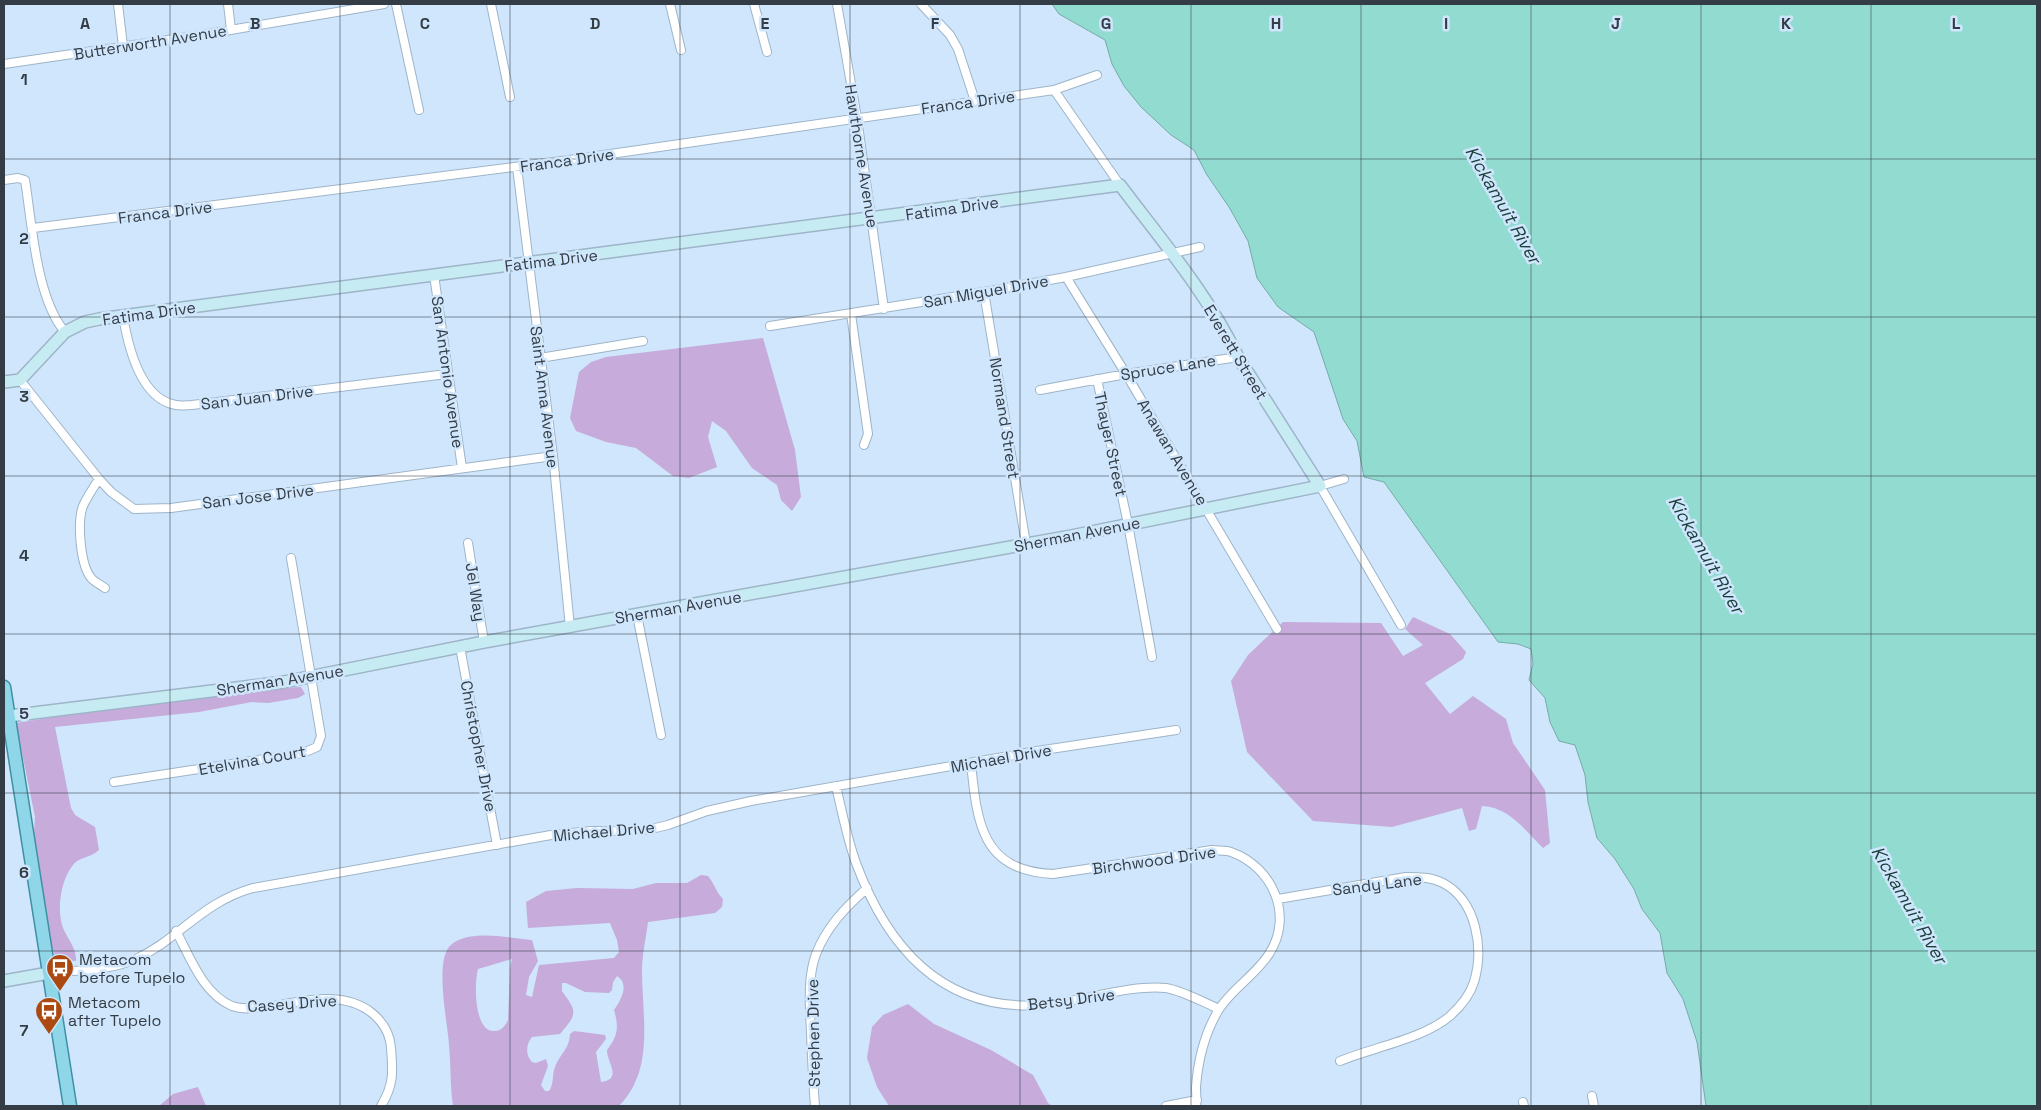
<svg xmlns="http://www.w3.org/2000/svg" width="2041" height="1110" font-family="'Space Grotesk',sans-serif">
<rect width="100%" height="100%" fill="#cfe6fc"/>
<path fill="#c6abdb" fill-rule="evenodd" d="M763,338L795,450L801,497L792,511L781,500L777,485L752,468L726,431L712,421L708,437L717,467L689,478L673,476L636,448L606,442L576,431L570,418L579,372L591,362L606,357Z
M1413,617L1450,634L1466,652L1463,659L1425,683L1450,714L1473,696L1506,719L1513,743L1545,790L1550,843L1543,848C1525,830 1509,807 1482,806L1476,829L1469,831L1462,808L1392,827L1313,821L1247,752L1231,681L1248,655L1283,622L1381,623L1403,656L1423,645L1405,629Z
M301,687L305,694L298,698L268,703L252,702L199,712L55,727L71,808L75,815L95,827L99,850C91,858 80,856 73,865C61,880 57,907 62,925C66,938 77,947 76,961L60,960L55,955L49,940L33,848L35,817L16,723C110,708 206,691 301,687Z
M701,875L708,876C714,883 716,892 723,899L722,907L715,913L648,922C646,938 642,955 642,971C642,1018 655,1069 619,1106H453C450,1085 451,1066 449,1045C448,1023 433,958 452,944C471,929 509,938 532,940L538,961L529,977L526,995L532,997L539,965L614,958L619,952L617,940L610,923L528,928L526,902L546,891L577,888L633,889L656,883H687ZM512,959L510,968L508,1020C505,1026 502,1031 494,1031C474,1032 474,983 478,969ZM617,976C630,984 621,1000 614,1010C619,1027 618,1036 607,1050C607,1063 623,1079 601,1082L596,1052L606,1039L605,1035L574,1031L570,1034C569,1050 561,1052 555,1067C552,1074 554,1085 549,1091H545L541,1085L548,1066L546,1059L536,1063L532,1062C525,1055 526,1044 532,1037L560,1034C578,1013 577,1012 562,991V983H566L585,992L609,993L612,990L613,982Z
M908,1004L934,1024L991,1050L1033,1075L1048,1103L1052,1106H889L877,1087L867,1058L872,1027L883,1015Z
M198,1087L206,1106H159L173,1094Z"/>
<path fill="#92dbd1" stroke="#76aca7" d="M1052,4H2037V1106H1706L1697,1042L1683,999L1667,973L1660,933L1642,909L1634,889L1615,859L1597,838L1588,802L1585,775L1575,745L1559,741L1550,722L1545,698L1529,680L1533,664L1531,649L1518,644L1498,642L1384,482L1364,477L1357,441L1343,419L1314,332L1278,307L1257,278L1248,241L1229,207L1207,175L1194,150L1171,135L1141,107L1124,86L1112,64L1105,40L1059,14Z"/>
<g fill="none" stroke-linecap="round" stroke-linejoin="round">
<defs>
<path id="street" d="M118,4L123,46
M228,4L231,30
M396,4L419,110
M491,4L510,97
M670,4L681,50
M754,4L767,52
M837,4L857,118L884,309
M921,4L950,35L958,49L975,101
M4,64L195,36L384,4
M1054,90L1120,185
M517,167L553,456L570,627
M4,180L18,178L25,180C32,223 36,298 65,332
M33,228L569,160L1054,90L1097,75
M434,275L462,468
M1066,277L1126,374L1277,629
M984,292L1026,544
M851,314L868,434L864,445
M123,316C128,346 140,399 176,405C181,406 187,405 192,405L447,374
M770,326L984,292L1066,277L1200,247
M540,358L643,341
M1097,379L1128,524L1152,657
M20,380L99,479L111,492L134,509L171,508L553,456
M1040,390L1126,374L1238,357
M99,479C93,488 87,497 83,506C77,522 80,566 92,579C95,582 101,585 105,588
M1344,479L1320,486L1401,625
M468,543L484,642
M637,615L661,735
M460,647L497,845
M971,763C977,822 981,871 1053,874L1212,850C1218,851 1225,850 1231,852C1273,867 1294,916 1269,954C1256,975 1230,990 1218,1011C1205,1033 1198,1061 1196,1087C1196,1094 1197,1100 1196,1106
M114,782L303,753L317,747L321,736L291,558
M836,786C842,812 847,838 856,863C888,949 944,1012 1042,1005C1080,1002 1130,984 1166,988C1183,991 1203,1002 1219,1009
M1278,899L1406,877C1419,877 1431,877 1443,883C1477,901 1484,949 1474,982C1470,995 1460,1007 1450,1016C1423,1039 1374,1047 1340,1061
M176,931C190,957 203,994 232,1006C243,1010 255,1008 266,1007C301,1002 342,989 372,1013C383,1022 390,1034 391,1048C393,1072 394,1085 381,1106
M49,973C78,970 109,971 136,959C179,939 202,902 253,888L551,835L591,831H632L651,829L668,825L707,811L751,801L1037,751L1176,730
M1592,1096L1594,1106
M1523,1102L1524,1106
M815,1106C813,1082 812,1058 811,1033C810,1008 807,978 816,954C827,926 846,907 867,888
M1166,1106L1197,1100"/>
<path id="secondary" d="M4,382L20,380L65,332L85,322L99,319L1120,185C1162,241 1207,293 1238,357L1320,486L1071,536L484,642L284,682L9,716
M4,981L49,973"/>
<path id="primary" d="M4,687L70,1106"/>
</defs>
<use href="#street" stroke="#9eb4c8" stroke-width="10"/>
<use href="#secondary" stroke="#9eb4c8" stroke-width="14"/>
<use href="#primary" stroke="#3f90a5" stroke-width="15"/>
<use href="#street" stroke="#fff" stroke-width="8"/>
<use href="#secondary" stroke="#c7ebf3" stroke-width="11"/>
<use href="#primary" stroke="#8fd7e8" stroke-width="12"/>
</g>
<path fill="none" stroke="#343d46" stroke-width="1" stroke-opacity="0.55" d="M170,4V1106M340,4V1106M510,4V1106M680,4V1106M850,4V1106M1020,4V1106M1191,4V1106M1361,4V1106M1531,4V1106M1701,4V1106M1871,4V1106M4,159H2037M4,317H2037M4,476H2037M4,634H2037M4,793H2037M4,951H2037"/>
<defs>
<symbol id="bus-pin" viewBox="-11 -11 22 30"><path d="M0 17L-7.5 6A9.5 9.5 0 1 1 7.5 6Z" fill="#ac4911" stroke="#cfe6fc"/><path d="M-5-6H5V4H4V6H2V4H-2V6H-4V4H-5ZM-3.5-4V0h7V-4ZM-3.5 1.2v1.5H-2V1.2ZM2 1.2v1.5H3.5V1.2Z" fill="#fff"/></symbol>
</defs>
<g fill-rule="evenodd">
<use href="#bus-pin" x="44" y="952" width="32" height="43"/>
<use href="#bus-pin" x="33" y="995" width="32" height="43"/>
</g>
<g text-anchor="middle" stroke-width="5" stroke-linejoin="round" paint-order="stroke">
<g font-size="16" fill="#343d46" stroke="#cfe6fc">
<text transform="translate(150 42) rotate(-9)" y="6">Butterworth Avenue</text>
<text transform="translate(968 102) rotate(-8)" y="6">Franca Drive</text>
<text transform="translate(862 156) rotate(81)" y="6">Hawthorne Avenue</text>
<text transform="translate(567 160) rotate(-8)" y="6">Franca Drive</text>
<text transform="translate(952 208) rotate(-8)" y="6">Fatima Drive</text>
<text transform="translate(165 212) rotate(-7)" y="6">Franca Drive</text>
<text transform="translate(551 260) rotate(-7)" y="6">Fatima Drive</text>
<text transform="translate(986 291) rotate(-10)" y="6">San Miguel Drive</text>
<text transform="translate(149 313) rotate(-8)" y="6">Fatima Drive</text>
<text transform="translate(1236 352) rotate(59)" y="6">Everett Street</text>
<text transform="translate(1168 367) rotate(-9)" y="6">Spruce Lane</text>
<text transform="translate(448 372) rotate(82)" y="6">San Antonio Avenue</text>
<text transform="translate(257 397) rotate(-7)" y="6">San Juan Drive</text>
<text transform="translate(545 397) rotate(83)" y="6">Saint Anna Avenue</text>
<text transform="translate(1005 418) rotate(81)" y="6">Normand Street</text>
<text transform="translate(1111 444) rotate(78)" y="6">Thayer Street</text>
<text transform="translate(1173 452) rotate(59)" y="6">Anawan Avenue</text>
<text transform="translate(258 496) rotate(-7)" y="6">San Jose Drive</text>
<text transform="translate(1077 534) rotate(-11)" y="6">Sherman Avenue</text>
<text transform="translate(476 592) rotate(81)" y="6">Jel Way</text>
<text transform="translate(678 607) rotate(-10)" y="6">Sherman Avenue</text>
<text transform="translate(280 680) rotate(-9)" y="6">Sherman Avenue</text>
<text transform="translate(479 746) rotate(79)" y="6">Christopher Drive</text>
<text transform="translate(1001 758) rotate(-10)" y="6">Michael Drive</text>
<text transform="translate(252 760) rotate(-10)" y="6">Etelvina Court</text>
<text transform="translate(604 831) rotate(-5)" y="6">Michael Drive</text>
<text transform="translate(1154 860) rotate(-8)" y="6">Birchwood Drive</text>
<text transform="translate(1377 884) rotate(-7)" y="6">Sandy Lane</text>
<text transform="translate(1071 999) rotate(-7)" y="6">Betsy Drive</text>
<text transform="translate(292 1003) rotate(-4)" y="6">Casey Drive</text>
<text transform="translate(813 1033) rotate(-91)" y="6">Stephen Drive</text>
</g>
<g font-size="16" fill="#343d46" stroke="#cfe6fc" text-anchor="start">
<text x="79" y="965">Metacom<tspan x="79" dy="18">before Tupelo</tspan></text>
<text x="68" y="1008">Metacom<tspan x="68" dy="18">after Tupelo</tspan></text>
</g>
<g font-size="18" font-style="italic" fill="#1a3e39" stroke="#cfe6fc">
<text transform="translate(1503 205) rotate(60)" y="6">Kickamuit River</text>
<text transform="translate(1706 555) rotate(60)" y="6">Kickamuit River</text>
<text transform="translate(1909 905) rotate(60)" y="6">Kickamuit River</text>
</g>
</g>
<g font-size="16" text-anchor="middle" font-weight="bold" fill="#343d46" stroke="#cfe6fc" stroke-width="5" stroke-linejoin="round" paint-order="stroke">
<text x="85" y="29">A</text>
<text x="255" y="29">B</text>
<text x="425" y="29">C</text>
<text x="595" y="29">D</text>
<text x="765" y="29">E</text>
<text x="935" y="29">F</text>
<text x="1106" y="29">G</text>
<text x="1276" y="29">H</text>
<text x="1446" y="29">I</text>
<text x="1616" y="29">J</text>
<text x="1786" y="29">K</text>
<text x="1956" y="29">L</text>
<text x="24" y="85">1</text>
<text x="24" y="244">2</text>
<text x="24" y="402">3</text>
<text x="24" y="561">4</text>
<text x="24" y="719">5</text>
<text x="24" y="878">6</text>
<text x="24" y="1036">7</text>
</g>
<rect width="2041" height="1110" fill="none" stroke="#343d46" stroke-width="10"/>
</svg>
